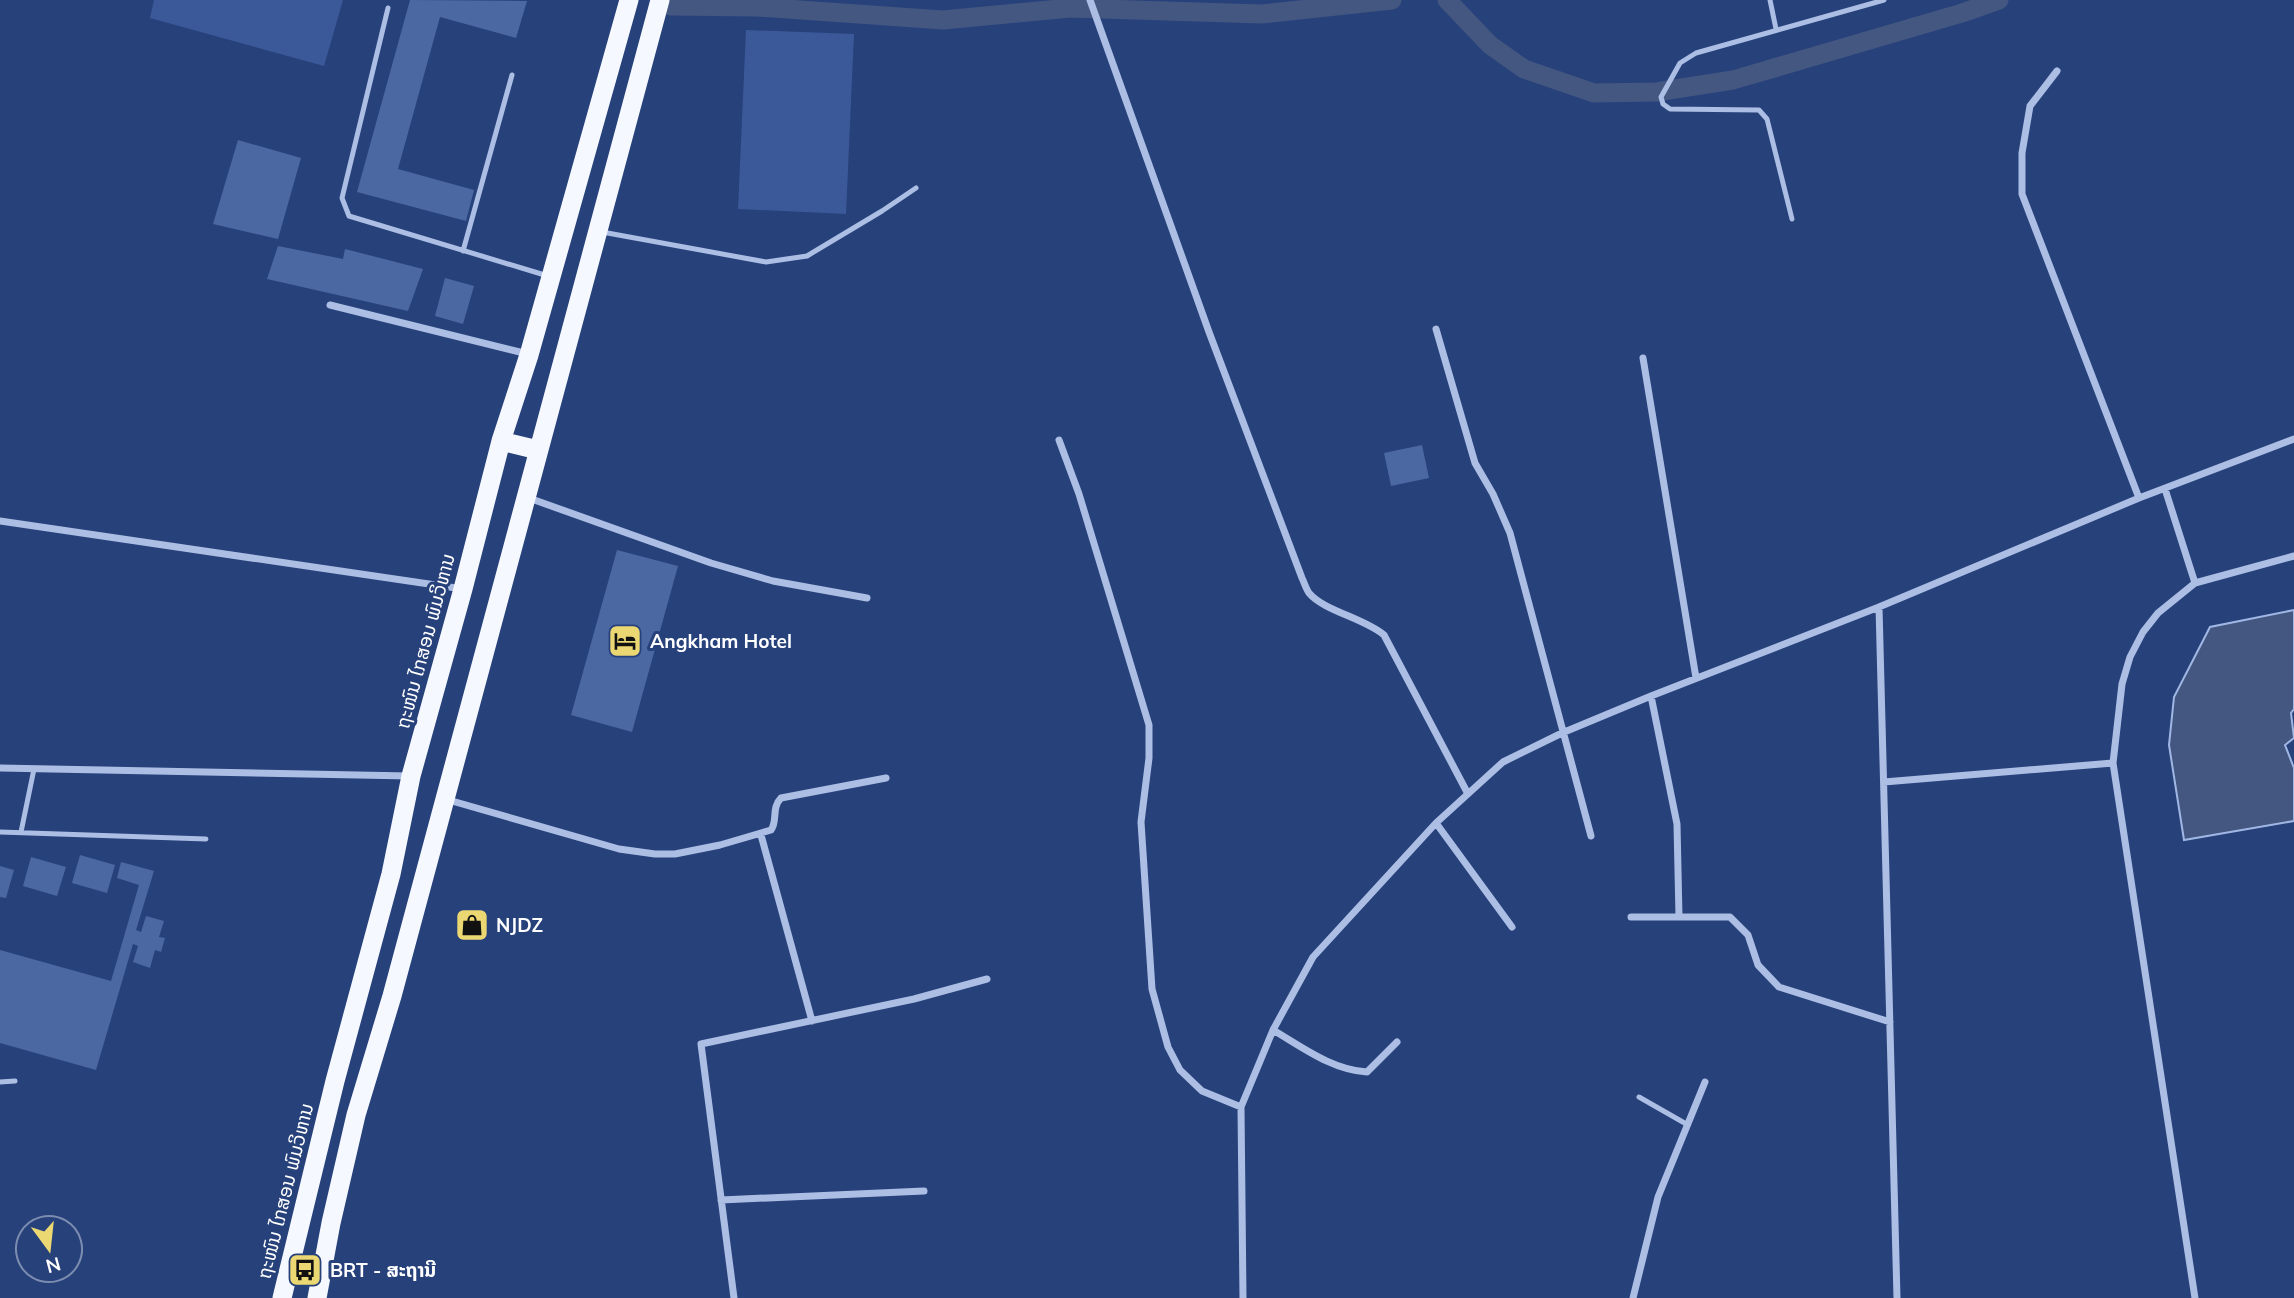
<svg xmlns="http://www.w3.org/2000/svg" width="2294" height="1298" font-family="Mulish,'Noto Sans Lao',sans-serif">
<rect width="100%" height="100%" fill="#27417b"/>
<path fill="#3b5998" d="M154,0H343L324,66L150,18Z
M746,30L854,34L846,214L738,209Z"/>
<path fill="#445781" stroke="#a0b7e4" stroke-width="2" d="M2294,610V709L2291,713L2294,738L2285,745L2294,768V821L2184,840L2169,745L2174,697L2210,627Z"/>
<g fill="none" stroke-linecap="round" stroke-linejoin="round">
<path stroke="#445781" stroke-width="19" d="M1447,0L1490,45L1524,69L1594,93L1656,92L1733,80L1962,13L1999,0
M671,6L757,7L943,20L1070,8L1262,14L1392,0"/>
</g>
<path fill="#4c68a2" d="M410,0L527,1L516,38L440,17L398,169L474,190L466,221L357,192Z
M238,140L301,158L278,239L213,224Z
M278,246L343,259L345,249L423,269L408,311L267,279Z
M445,278L474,286L463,324L435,316Z
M1422,445L1429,478L1391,486L1384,453Z
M617,550L678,566L632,732L571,715Z
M80,855L115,865L107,893L72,883Z
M31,857L66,867L57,896L23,886Z
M121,862L154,871L136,930L141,932L146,916L164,921L159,937L165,938L161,952L155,950L150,968L133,962L138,946L133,944L96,1070L0,1043V950L111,981L139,885L117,878Z
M0,866L14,870L6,898L0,897Z"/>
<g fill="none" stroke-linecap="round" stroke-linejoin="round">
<path stroke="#acbee4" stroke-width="5" d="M1770,0L1776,29
M388,8L342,198L349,216L548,276
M1792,219L1767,119L1759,110L1670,109L1663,104L1661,97L1680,63L1696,53L1884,0
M602,232L766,262L807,256L882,211L916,188
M463,251L512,75
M0,832L206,839
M21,832L34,769
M0,1082L15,1081
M1639,1097L1688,1125"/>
<path stroke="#acbee4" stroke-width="7" d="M1090,0L1209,332L1302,578C1304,582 1306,589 1309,593C1324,611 1364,618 1384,635L1468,794
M2057,71L2030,106L2022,153V194L2139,498
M330,305L528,354
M1436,329L1475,463L1493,494L1510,533L1591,836
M1643,358L1696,678
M1059,440L1079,494L1149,725V758L1141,822L1152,989L1168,1047L1180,1070L1202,1091L1241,1107
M2165,489L2195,583
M526,497L711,563L773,581L867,598
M0,521L463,589
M1879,607L1897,1298
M1651,696L1677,824L1679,917
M0,768L410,776
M1884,782L2113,763
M445,799L619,849L655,854H675L720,845L771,830C778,821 771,808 781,798L886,778
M1436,823L1512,927
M761,835L812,1021
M1631,917H1730L1748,935L1758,965L1779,987L1890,1022
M1273,1030C1302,1047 1332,1070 1367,1072L1397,1042
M721,1200L924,1191
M734,1298L701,1044L914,999L987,979
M1243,1298L1241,1107L1273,1030L1313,957L1436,823L1503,762L1562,733L1651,696L1879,607L2139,498L2294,439
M1633,1298L1658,1197L1705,1082
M2195,1298L2113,763L2122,684L2130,657L2143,632L2158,613L2195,583L2294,556"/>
<path stroke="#f5f8fe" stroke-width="19" d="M501,441L538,450
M282,1298L335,1081L391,874L411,776L463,589L501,441L529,355L629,0
M317,1298L331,1223L356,1115L392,996L660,0"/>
</g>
<defs>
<symbol id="hotel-square" viewBox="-11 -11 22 22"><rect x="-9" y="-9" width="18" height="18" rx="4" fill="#ebd872" stroke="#27417b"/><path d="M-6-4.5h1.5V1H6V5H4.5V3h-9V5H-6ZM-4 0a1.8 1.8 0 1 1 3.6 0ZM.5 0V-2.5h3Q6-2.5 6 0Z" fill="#111"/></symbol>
<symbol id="shop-square" viewBox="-11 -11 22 22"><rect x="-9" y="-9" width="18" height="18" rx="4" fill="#ebd872" stroke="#27417b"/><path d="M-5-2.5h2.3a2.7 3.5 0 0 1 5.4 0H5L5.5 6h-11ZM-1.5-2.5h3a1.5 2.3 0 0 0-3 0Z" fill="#111"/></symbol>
<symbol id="bus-square" viewBox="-11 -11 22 22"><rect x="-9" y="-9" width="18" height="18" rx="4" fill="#ebd872" stroke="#27417b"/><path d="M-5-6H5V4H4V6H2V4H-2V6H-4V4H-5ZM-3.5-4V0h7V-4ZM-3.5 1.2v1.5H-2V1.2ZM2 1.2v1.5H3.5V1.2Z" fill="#111"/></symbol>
</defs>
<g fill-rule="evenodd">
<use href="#hotel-square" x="606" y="622" width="38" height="38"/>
<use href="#shop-square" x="453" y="906" width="38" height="38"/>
<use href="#bus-square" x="286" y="1251" width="38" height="38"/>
</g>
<g text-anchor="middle" stroke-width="6" stroke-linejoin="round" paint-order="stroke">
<g font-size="19" fill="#fff" stroke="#27417b">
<text transform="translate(425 641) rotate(-75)" y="7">ຖະໜົນ ໄກສອນ ພົມວິຫານ</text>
<text transform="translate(285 1191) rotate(-76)" y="7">ຖະໜົນ ໄກສອນ ພົມວິຫານ</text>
</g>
<g font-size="19" font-weight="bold" fill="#fff" stroke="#27417b" text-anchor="start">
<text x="650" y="648">Angkham Hotel</text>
<text x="496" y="932">NJDZ</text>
<text x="330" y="1277">BRT - ສະຖານີ</text>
</g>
</g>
<g transform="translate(49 1249) rotate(165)"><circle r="33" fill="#27417b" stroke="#7d8db0" stroke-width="2"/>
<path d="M0-5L12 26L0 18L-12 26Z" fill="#ebd872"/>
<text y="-10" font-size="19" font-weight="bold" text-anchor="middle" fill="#ffffff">N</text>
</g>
</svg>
